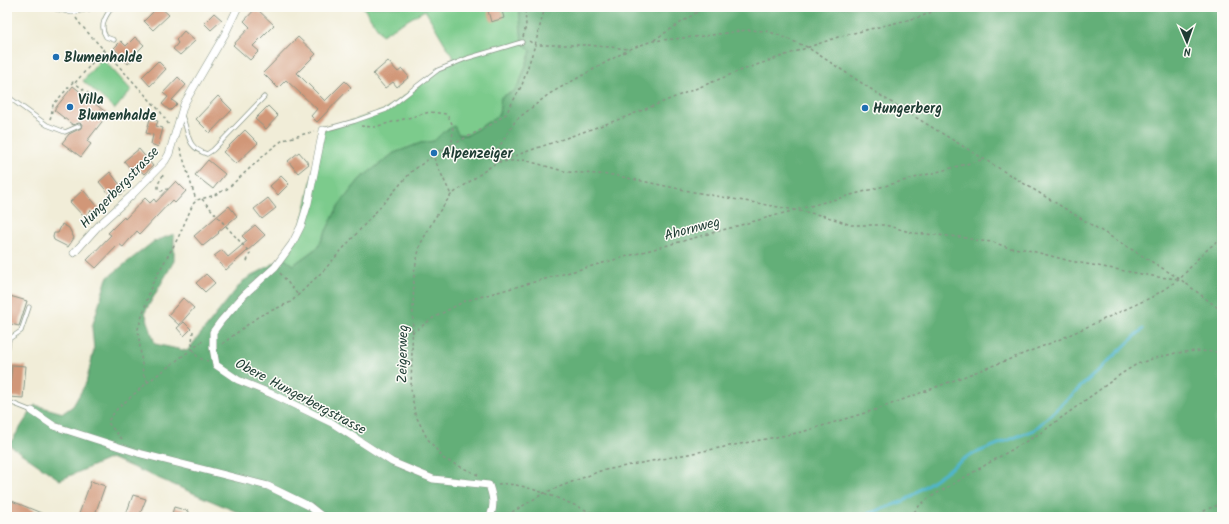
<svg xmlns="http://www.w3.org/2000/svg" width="1229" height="524" font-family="Kalam,sans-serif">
<rect width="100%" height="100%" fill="#fdfcf7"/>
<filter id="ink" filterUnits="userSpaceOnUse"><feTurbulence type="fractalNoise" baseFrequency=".025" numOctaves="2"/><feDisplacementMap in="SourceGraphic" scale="8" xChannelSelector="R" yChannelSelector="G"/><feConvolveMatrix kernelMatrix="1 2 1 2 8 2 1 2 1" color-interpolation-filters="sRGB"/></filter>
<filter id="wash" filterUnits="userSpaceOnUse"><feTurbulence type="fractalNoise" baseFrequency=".012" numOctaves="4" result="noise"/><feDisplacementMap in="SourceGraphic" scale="16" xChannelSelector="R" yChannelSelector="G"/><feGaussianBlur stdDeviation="0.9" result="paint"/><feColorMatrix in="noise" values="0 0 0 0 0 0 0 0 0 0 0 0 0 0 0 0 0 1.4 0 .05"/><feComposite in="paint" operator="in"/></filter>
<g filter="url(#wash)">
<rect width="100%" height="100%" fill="#f1edd8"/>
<path fill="#7bcb8c" stroke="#4d8460" d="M363,7H519L522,42L531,51L520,82L514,92L501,97L499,115L468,135L443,132L434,141L421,143L394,153L360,179L339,205L318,247L293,265L283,258L301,226L323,130L386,110L454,59L425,10L382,35Z
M102,58L131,90L115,109L83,81Z"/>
<path fill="#64af78" stroke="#427656" d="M519,7H1222V517H249L111,458L60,480L9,445L35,405L63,413L73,406L86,383L94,350L92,327L107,278L153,242L174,234V261L145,312L155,344L187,351L243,281L283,258L293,265L318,247L339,205L360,179L394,153L421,143L434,141L443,132L454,126L459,135H468L499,115L501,97L514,91L520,82L531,51L522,42Z"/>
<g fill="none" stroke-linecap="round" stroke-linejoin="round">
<path stroke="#50b6ce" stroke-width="3" d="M859,517L904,501L968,456L1034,430L1143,329"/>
</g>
<g id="blocks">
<path fill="#d19778" d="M158,7H160L169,15L153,30L144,21Z
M487,7H501L504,18L491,22Z
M256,8L274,25L253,46L259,51L250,60L233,45L250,27L244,21Z
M214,13L222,20L211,30L204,23Z
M184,31L195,41L180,55L173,49L178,43L176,40Z
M135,37L144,45L136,53L138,55L128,64L114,48L121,41L126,46Z
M298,37L316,54L297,73L325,101L345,81L351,87L317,122L311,116L317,109L286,80L278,88L263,73Z
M158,61L166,69L150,86L142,77Z
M388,61L398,72L402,69L409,77L397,87L393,82L385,88L373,74Z
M178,77L186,85L172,100L177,104L171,110H169L162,104L168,97L163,93Z
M73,86L108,114L87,141L91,144L81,157L62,143L69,134L81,128L82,124L79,123L73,125L54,110Z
M218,96L232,110L210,133L196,119Z
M268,106L278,116L266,129L255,119Z
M150,119L158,121L156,126L163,128L158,147L151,144L153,135L146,133Z
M245,130L258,143L236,164L223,152Z
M139,149L153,166L144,174L140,170L135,174L124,161Z
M299,152L309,164L298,173L288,161Z
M208,160L225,174L213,189L195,175Z
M110,172L125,191L120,195L116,191L111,196L99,182Z
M281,176L289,184L278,195L270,186Z
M176,181L186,191L175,203L172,200L140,234L137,231L123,247L119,244L96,268L87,260L111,235L108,233L124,217L125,219L145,198L150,203L154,199L156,202Z
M83,190L100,209L95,214L91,210L84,217L70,202Z
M268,198L276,208L262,219L254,209Z
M229,206L237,216L218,232L219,233L203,246L194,236Z
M62,224L69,228L74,238L68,247L54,240L53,237L54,233H58Z
M255,225L265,235L226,270L214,256L222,250L228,257L247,241L242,236Z
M206,274L215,283L205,292L196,283Z
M10,296L27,301L19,326L7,323V306Z
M183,298L194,308L179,325L168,315Z
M184,322L191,329L184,336L177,328Z
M12,365L26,366L23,398L9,397Z
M91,481L105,486L94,517H89L79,514Z
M133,495L146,499L139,517H125Z
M7,499L51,517H7Z
M174,507L188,511L187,517H171Z"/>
</g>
</g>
<g filter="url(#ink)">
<use href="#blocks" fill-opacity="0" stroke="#889586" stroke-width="1"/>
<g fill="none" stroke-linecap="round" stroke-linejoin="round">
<defs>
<path id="lane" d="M112,7C105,17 99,26 106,37L114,40
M7,96L47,125L65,132L79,126
M182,116C190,134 185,147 207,154L213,150L264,97
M323,130L355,121L386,110L438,70L468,58L522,42
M7,353L9,339L21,331L29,307
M7,401L32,411"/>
<path id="street" d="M55,7L72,11L90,7
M323,130L308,203L301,226L292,244L275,267L244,295L221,321L213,332V348L216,365L238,380L272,394L332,423L392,462L433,479L489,485C493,497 495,505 490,517
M74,253L99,225L131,196L165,161L169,154L184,104L225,34L238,7
M32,411L54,426L138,453L268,486L309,506L323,517"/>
</defs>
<use href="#lane" stroke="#889586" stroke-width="5"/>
<use href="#street" stroke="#889586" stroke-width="8"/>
<path stroke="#889586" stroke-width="1.5" stroke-dasharray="3 3" stroke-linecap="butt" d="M76,18L81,25L160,111L169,125
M523,37L526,26L525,7
M654,40L705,7
M529,41L535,45H587L630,49L652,41L704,36L747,30L766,31L776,34L807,47L889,101L1180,279L1222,311
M89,94L75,83L104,49
M50,119L51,116L53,105L73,82L75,83
M361,126L374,127L430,112L446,114C456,126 452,131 452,145L441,150L433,156L451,195
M452,145L492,124L506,114L522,85L535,45L544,11L546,7
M180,148L196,200
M441,150H470L482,153L497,162L524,160L567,172L613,175L694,192L795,210L825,216L851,225H885L913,233L961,237L980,241L993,242L1009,248L1024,249L1070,261L1158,277L1179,279
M497,162L499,147L516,120L549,94L630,49
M163,175L158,184V188L161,191L168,189
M202,199L250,253L246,264
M280,273L298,295
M193,331C192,340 191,351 198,357C200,359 205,360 208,361
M412,333L433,318L465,301L795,210L985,159
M222,344L259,316L291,302L325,269L412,171L433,156
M148,382L143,374L138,329L152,284L178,238L193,204L197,200L212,196L227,189L271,149L283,140L315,131
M122,439L109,424L108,421L117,409L148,382L204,340
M478,475L444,459L427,438L415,414L411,389L414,273L420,245L434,219L451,195L497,162L623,118L742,70L841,36L920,17L944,7
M498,484C526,481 576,507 603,517
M501,517L516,510L544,493L600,471L802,432L878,409L1005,361L1056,341L1152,297L1180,279L1201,255L1222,237
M910,517L920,505L929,498L1042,432L1121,374L1137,364L1155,358L1176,353L1195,351L1222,352
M1193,517L1210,508L1222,504"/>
<use href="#lane" stroke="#fff" stroke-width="3.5"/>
<use href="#street" stroke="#fff" stroke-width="7"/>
</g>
</g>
<g fill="#1f6fb2" stroke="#fdfcf7" stroke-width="1.5">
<circle cx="56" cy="57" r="4"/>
<circle cx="70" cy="107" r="4"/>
<circle cx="865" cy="108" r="4"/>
<circle cx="434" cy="153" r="4"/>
</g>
<g text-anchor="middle" stroke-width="3" stroke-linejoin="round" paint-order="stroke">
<g font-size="14" font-weight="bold" fill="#1f3d34" stroke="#fdfcf7" text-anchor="start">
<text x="64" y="62">Blumenhalde</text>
<text x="78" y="104">Villa<tspan x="78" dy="16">Blumenhalde</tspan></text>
<text x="873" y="113">Hungerberg</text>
<text x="442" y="158">Alpenzeiger</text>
</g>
<g font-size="14" fill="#1f3d34" stroke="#fdfcf7">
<text transform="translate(119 187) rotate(-46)" y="5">Hungerbergstrasse</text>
<text transform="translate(692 228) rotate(-15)" y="5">Ahornweg</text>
<text transform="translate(402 354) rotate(-89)" y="5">Zeigerweg</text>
<text transform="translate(301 396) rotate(28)" y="5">Obere Hungerbergstrasse</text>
</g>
</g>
<rect width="1229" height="524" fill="none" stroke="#fdfcf7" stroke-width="24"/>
<g transform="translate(1187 42) rotate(178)" stroke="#fdfcf7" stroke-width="3" paint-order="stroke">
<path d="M0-3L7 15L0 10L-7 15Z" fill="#1f3d34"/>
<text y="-6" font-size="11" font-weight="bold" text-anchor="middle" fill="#1f3d34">N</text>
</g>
</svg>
